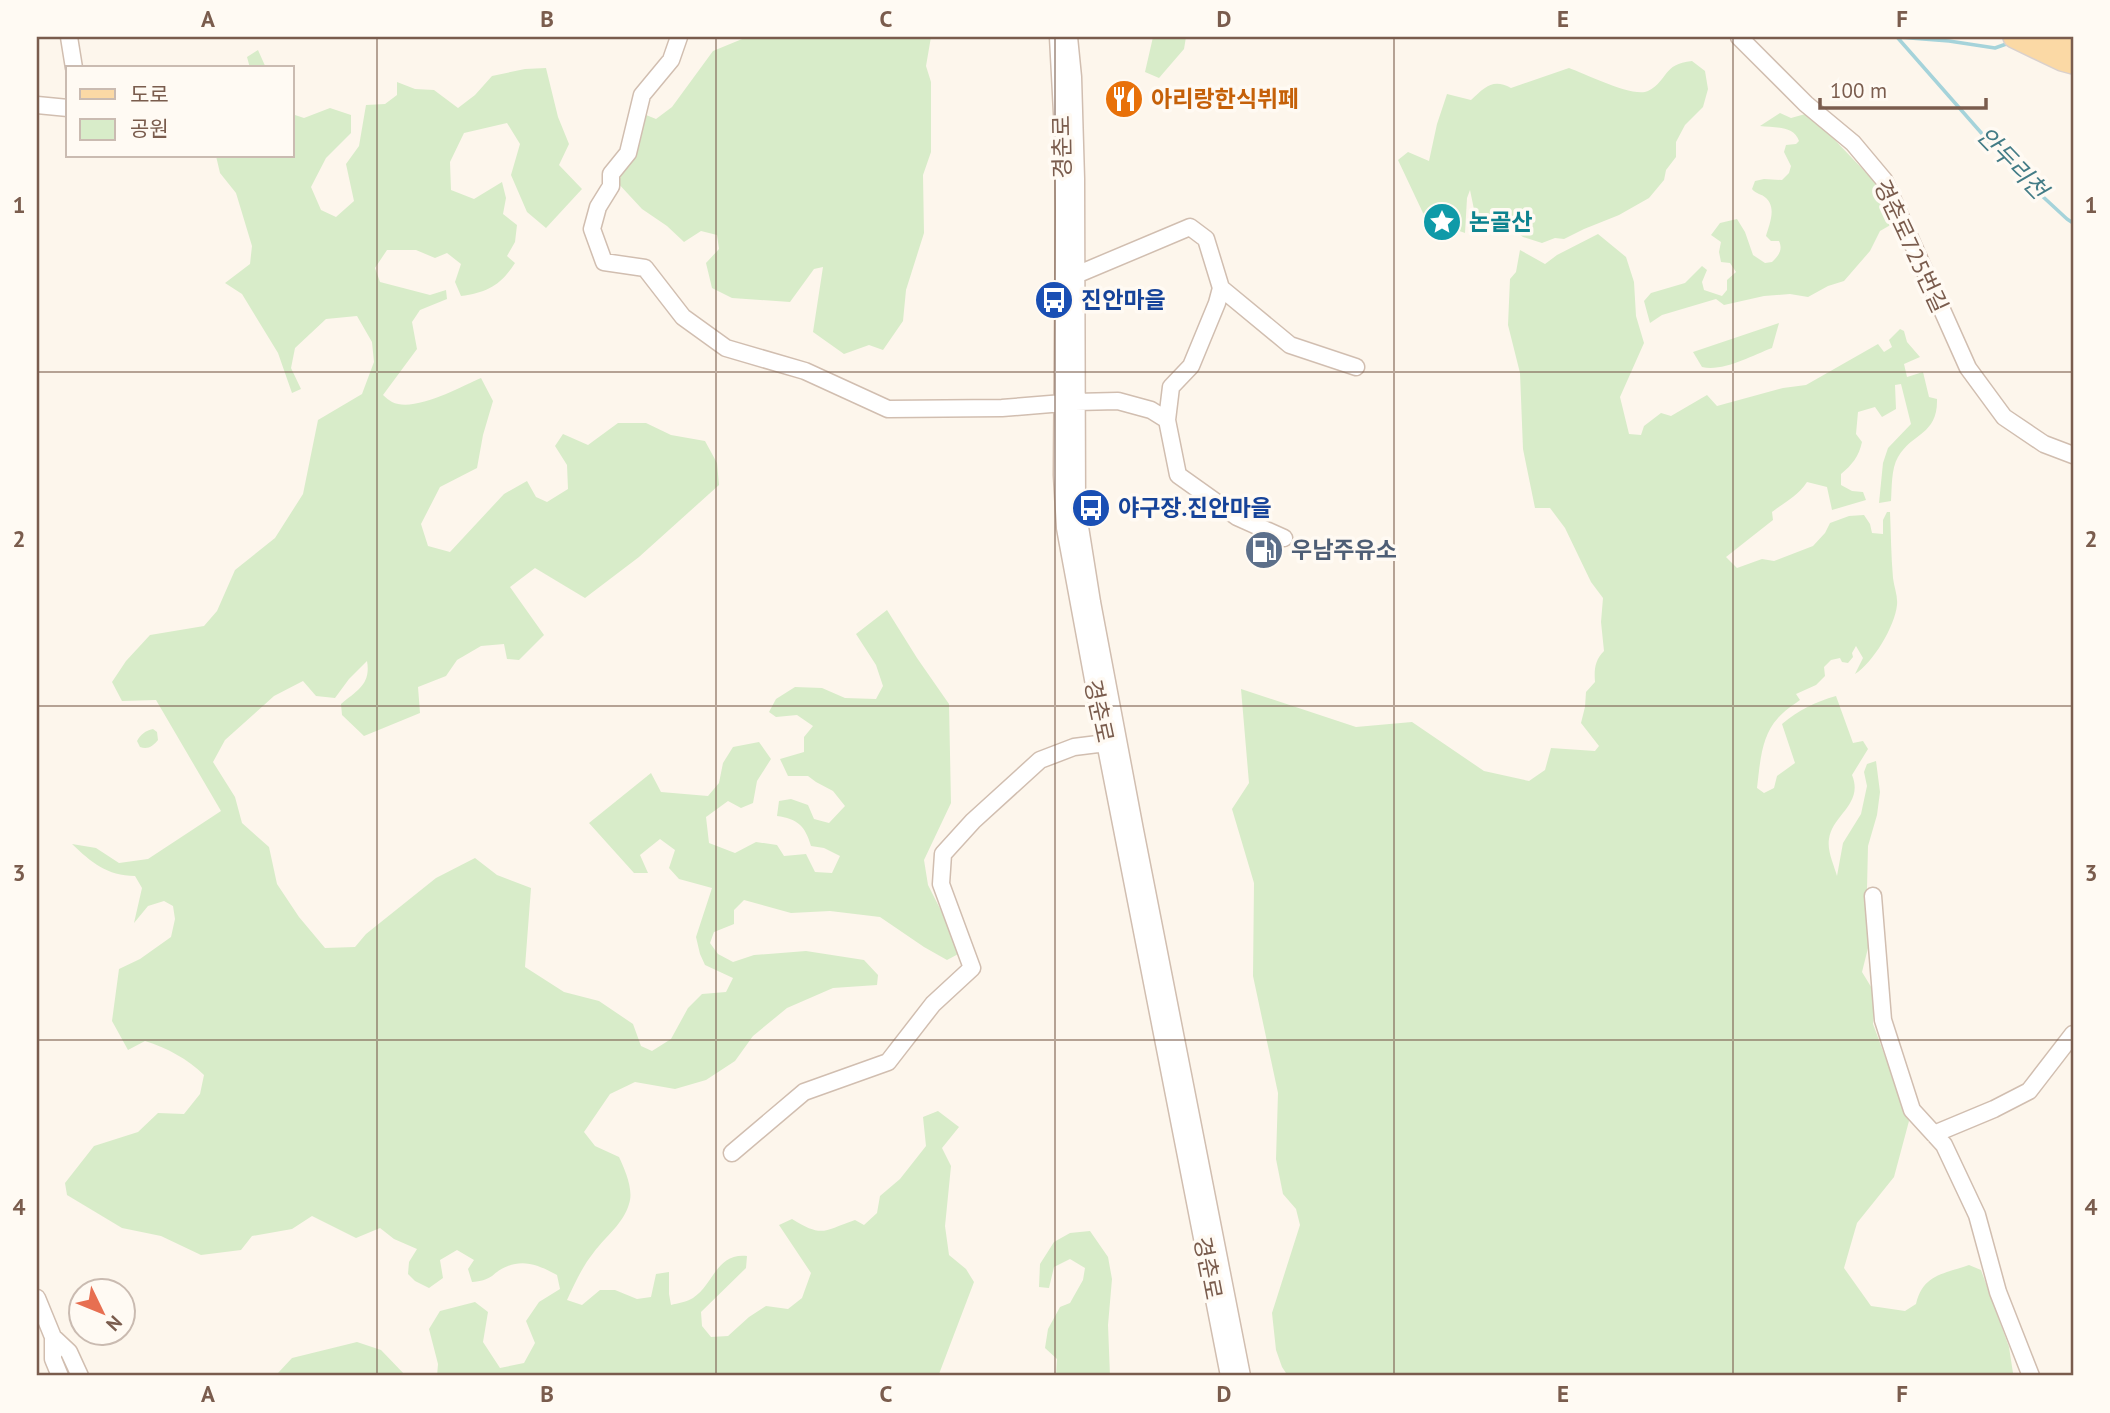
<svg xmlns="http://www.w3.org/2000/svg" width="2110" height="1413" font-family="'PT Sans','Noto Sans KR',sans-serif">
<rect width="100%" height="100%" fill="#fdf6ec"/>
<path fill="#d8ecc9" d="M747,37H931L926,66L931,82V152L923,175L924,233L906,290L903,321L883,350L869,345L844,354L813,332L823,267L814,269L790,302L732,298L712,288L706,263L719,249L717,235L701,231L684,242L667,226L642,209L616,181L641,113L656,119L672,107L713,51Z
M1153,37H1186L1184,49L1159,78L1145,72Z
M258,50L266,68H250L247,57Z
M1692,61L1705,71L1708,89L1703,107L1685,125L1676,142V157L1666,170L1664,180L1649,198L1619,215L1584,229L1564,239L1555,238L1542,243L1523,237L1513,230L1488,227L1476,219L1470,190L1467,198L1465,233L1434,222L1423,213L1398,160L1408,152L1429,161L1437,124L1447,94L1471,100C1485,87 1493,78 1511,88L1569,68C1586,74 1633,98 1648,91C1669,80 1662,64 1692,61Z
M546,68L558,117L569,144L559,165L582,189L546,228L527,212L511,175L520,144L507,123L464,133L450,162L451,190L474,199L502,182L506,198L503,214L517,225L515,242L507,256L515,263C500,286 487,292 461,296L455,282L461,264L447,253L435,258L416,250H387L375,268L380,282L430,295L446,290L447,299L420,310L412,322L417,349L383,395C386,398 389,400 392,402C414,413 460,387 481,378L493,401L483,435L477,468L440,487L421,524L428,546L450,552L504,494L527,481L536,497L547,502L568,489L567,465L555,446L563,434L588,445L618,423H646L671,435L705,441L717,463L719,485L639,557L585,598L535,568L510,587L544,635L519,660L507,659L504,644L481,646L457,660L446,676L418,687L420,713L364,736L342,715L341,704C358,690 371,684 367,661L349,679L335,698L316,696L303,681L274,696L225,740L213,762L235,797L242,823L269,847L277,884L299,917L325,948L355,947L366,934L436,878L475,858L497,875L531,888L525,967L564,992L599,1001L633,1024L641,1046L652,1051L671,1039L688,1008L702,994L726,992L733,978L705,965L700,954L696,937L712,888L679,879L669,868L675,850L660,839L640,855L648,873H634L589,823L651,773L661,792L708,796L719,783L723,763L733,747L759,742L771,759L757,781L753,803L741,808L728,801L706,817L709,843L735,853L756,842L777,845L784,856L806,854L815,872L832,873L840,856L824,848L811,846C805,825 797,819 777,816L779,801L791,799L808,805L814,819L829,823L845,806L833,791L816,782L808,776H788L780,759L804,752V737L813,726L797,715L776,717L769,712L776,699L795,687L822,688L845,698L876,699L883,686L876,665L856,634L887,610L917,658L949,704L951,803L924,860L928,885L962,952L947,960L924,947L880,917L830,911L791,913L744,900L734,910V924L714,932L710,943L718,954L733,962L754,955L806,951L864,960L878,975L877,985L833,988L787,1008L753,1036L735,1061L706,1080L675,1089L635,1082L610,1094L584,1132L595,1146L619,1157C625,1170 634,1190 629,1204C623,1224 606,1236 594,1252C582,1267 575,1283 567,1300L582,1305L600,1290H615L637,1299L651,1297L656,1274L669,1272V1294L671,1305C678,1303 687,1302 693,1298C714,1284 716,1253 747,1256L746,1268L701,1312L702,1326L711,1337L728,1336L749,1317L766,1306L788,1309L802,1298L811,1273L779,1225L792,1219C823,1238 823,1231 855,1220L864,1225L877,1213L880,1196L900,1179L926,1146L923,1117L938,1111L959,1127L942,1148L951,1166L945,1226L949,1255L966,1269L974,1282L939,1374L942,1376H437L438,1364L429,1329L440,1311L475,1302L488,1312L483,1342L500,1368L524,1363L535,1343L526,1321L539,1302L560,1289L557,1275C542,1267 526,1259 508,1266C491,1272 496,1280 472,1282L468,1269L474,1260L457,1250L440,1260L443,1278L429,1288L415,1281L408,1274L409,1262L417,1249L394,1239L380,1228L356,1238L312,1216L292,1229L252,1236L241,1250L201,1255L161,1236L122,1228L67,1195L65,1183L94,1146L138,1132L158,1113L184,1114L200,1094L204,1075C188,1059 167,1048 145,1041L128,1050L112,1021L119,969L140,959L171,937L175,919L173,906L164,901L148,906L134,923L142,888L135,876C107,876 91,862 72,844L96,848L119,863L148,859L221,811L156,700L122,701L112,682L126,661L150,635L204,626L217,611L235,570L275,538L303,494L318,420L362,394L374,362L372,342L357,316L326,319L295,348L291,368L301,389L292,393L278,353L242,294L225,283L250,264L252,246L236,193L220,173L216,156H292V114L304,118L330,108L351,115V133L326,158L311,187L321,210L336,217L354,201L346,164L359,146L366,105L385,104L397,95V82L415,89L434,90L458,108L475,95L492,76L525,69Z
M1780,113L1791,118L1809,113L1873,180L1888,202L1894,223L1880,231L1870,251L1844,281L1828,286L1808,297L1790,294L1764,296L1724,305L1716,299L1662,315L1650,323L1644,301L1651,293L1685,283L1702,266L1707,270L1702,282L1704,290L1722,296L1727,290V280L1736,272L1730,263L1721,262L1719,252L1721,242L1711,235L1720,223L1737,219L1745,232L1753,255L1765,263L1772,262C1779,255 1783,250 1779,241H1771L1766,236C1769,225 1777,208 1766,198C1762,194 1756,194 1752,189L1755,181L1764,179L1782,180L1789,173L1791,166L1784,152L1786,145L1796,144L1799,141C1794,125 1774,128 1760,126Z
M1598,234L1626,257L1634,282L1636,316L1644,343L1620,397L1629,434L1641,435L1644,426L1661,413L1671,416L1707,395L1717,406L1783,388L1806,385L1878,344L1884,352L1892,347L1889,340L1900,329L1904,331L1907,342L1920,357L1904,364L1907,377L1923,372L1929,397L1937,399C1938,435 1913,432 1898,457C1891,469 1892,488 1891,501L1879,503L1883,463L1888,448L1911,424L1901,384L1895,385L1896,409L1882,417L1875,407L1858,412L1856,434L1862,442C1859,456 1852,465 1841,474V485L1852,491L1863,492L1866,500L1832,510L1827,487L1807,482C1797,497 1786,501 1772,512L1773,520L1726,557L1737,568L1762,559L1774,561L1813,546L1825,533L1830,523L1849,516L1864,515L1870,524L1872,533L1883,534V520L1887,512H1890C1891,534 1891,556 1893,578C1894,587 1898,596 1897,605C1895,626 1873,663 1855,674L1863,658L1856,646L1852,653L1853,657L1848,663L1842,662L1840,658L1831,660L1824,667L1825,676L1816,685L1796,694L1800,700C1793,705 1784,711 1778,718C1761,736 1760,764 1757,788L1764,793L1774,788L1777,776L1795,763L1782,724C1799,710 1815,702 1836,696L1853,743L1863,741L1868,749L1852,775C1864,804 1832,815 1829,839C1827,851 1834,865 1837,876L1843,843L1861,814L1867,786L1864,772L1867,764L1876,761L1880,792L1877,815L1868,846L1867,889L1872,932L1862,972L1876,995L1873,1024L1909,1121L1894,1177L1857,1223L1844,1268L1871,1306L1905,1311L1916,1304C1923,1274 1944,1274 1969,1265L1981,1270L2009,1347L2013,1373L2015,1376H1288L1282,1367L1276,1350L1272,1313L1300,1225L1296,1209L1283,1194L1276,1159L1278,1093L1253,976L1254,883L1232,809L1249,783L1241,689L1356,727L1412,722L1484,771L1529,781L1545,770L1551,748L1595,751L1599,746L1581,723L1585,707L1586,692L1595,682C1594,669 1595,660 1604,651L1601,622L1603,598L1591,582L1565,528L1550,508H1535L1523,449L1520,373L1508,325L1510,279L1516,272L1520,250L1545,264L1557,255Z
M1779,323L1772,348C1751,356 1723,372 1702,367L1693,352Z
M153,729L157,732L158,740C153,746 148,750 140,747L137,741C141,734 145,731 153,729Z
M1090,1231L1108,1257L1112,1279L1108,1325L1110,1376H1056L1057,1359L1045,1348L1048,1329L1060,1307L1070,1303L1083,1280L1085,1268L1070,1259L1054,1267L1049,1288L1039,1287L1040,1264L1054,1242L1070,1233Z
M357,1342L381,1350L406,1376H280L278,1373L292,1358Z"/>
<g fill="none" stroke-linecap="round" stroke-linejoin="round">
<path stroke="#a5d3da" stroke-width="3.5" d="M1897,37L2013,169L2067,219L2073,223
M1897,37L1949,41L1995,48L2009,43"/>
<defs>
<path id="minor" d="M69,37L74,68
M679,37L671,60L642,95L628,153L611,174V186L598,207L592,229L604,262L645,268L683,317L726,348L805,371L888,409L1002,408L1075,402L1118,401L1151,410L1167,420L1178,475L1237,517L1284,538
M1058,37L1063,132L1064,208L1062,475L1065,528L1097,701L1229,1376
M1069,37L1073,77L1076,179L1077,508L1092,602L1135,830L1242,1376
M1739,37L1806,104L1853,143L1884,180L1968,368L2004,417L2044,444L2073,455
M37,105L68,108
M1076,275L1190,227L1206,239L1221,288L1290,345L1356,367
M1167,420L1171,387L1191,366L1217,303L1221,288
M1873,896L1883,1020L1912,1110L1944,1145L1977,1215L1998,1292L2031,1376
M1934,1134L1994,1109L2029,1091L2073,1034
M732,1153L804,1092L888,1062L933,1004L972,968L941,884L943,854L973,821L1040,760L1074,747L1106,743
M37,1298L53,1337V1359L60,1376
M53,1337L69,1352L80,1376"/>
<path id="major" d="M2014,37L2062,60L2073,63
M2047,37L2073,48"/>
</defs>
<use href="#minor" stroke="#d1beb0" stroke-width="19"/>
<use href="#major" stroke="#dad1cd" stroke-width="24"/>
<use href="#minor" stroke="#fff" stroke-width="16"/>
<use href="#major" stroke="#fbd9a5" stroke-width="21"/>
</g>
<path fill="none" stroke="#7a5c4d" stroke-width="2" stroke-opacity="0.55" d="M377,37V1376M716,37V1376M1055,37V1376M1394,37V1376M1733,37V1376M37,372H2073M37,706H2073M37,1040H2073"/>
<defs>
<symbol id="restaurant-disc" viewBox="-11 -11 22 22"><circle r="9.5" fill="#e8710a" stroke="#fffaf3"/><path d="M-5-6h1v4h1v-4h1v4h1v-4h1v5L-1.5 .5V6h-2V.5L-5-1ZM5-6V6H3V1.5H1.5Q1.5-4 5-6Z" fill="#fff"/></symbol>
<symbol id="sight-disc" viewBox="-11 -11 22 22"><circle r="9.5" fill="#0f9aa8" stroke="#fffaf3"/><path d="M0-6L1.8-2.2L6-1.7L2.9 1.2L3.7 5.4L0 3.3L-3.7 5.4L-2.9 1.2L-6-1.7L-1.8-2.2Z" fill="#fff"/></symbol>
<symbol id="bus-disc" viewBox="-11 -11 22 22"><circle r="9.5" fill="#1a4fb4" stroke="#fffaf3"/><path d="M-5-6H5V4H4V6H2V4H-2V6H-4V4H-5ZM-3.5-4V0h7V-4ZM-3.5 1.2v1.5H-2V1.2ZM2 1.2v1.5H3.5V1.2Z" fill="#fff"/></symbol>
<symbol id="fuel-disc" viewBox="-11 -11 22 22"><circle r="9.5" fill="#5c6f8a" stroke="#fffaf3"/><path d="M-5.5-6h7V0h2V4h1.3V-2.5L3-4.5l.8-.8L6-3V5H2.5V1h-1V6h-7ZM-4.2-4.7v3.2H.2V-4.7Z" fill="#fff"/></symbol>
</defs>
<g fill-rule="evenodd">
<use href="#restaurant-disc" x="1102" y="77" width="44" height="44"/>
<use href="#sight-disc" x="1420" y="200" width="44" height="44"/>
<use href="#bus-disc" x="1032" y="278" width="44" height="44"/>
<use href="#bus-disc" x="1069" y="486" width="44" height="44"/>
<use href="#fuel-disc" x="1242" y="528" width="44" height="44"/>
</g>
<g text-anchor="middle" stroke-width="7" stroke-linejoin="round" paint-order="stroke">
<g font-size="23" font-weight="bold" fill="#c56008" stroke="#fffaf3" text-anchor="start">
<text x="1151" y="107">아리랑한식뷔페</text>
</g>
<g font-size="23" fill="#7a5c4d" stroke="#fffaf3">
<text transform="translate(1062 147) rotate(-91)" y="8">경춘로</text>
<text transform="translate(1911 246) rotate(65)" y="8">경춘로725번길</text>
<text transform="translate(1099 711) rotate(78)" y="8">경춘로</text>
<text transform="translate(1208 1268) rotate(79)" y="8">경춘로</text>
</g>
<g font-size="23" font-weight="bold" fill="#0d838f" stroke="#fffaf3" text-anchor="start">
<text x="1469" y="230">논골산</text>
</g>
<g font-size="23" font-weight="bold" fill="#164399" stroke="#fffaf3" text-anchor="start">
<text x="1081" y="308">진안마을</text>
<text x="1118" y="516">야구장.진안마을</text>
</g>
<g font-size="23" font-weight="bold" fill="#4e5e75" stroke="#fffaf3" text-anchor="start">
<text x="1291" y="558">우남주유소</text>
</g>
<g font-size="24" font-style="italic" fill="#437c86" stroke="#fffaf3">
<text transform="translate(2012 163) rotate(46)" y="8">안두리천</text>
</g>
</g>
<rect width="2110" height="1413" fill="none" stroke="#fffaf3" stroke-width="77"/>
<rect x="66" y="66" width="228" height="91" fill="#fffaf3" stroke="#cabbb1" stroke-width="2"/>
<rect x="80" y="89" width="35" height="10" fill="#fbd9a5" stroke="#cabbb1" stroke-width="2"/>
<text x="130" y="102" font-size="21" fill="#7a5c4d">도로</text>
<rect x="80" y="119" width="35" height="21" fill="#d8ecc9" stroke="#cabbb1" stroke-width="2"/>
<text x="130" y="136" font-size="21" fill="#7a5c4d">공원</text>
<g transform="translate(102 1312) rotate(133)"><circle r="33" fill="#fffaf3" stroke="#cabbb1" stroke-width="2"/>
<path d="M0-5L12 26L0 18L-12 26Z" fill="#e76f51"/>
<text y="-10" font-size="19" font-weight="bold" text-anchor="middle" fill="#7a5c4d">N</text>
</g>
<path d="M1820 98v10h166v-10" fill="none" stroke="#7a5c4d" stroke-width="3.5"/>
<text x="1830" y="98" font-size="21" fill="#7a5c4d" stroke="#fffaf3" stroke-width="5" paint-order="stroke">100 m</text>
<rect x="38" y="38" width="2034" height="1336" fill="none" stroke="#7a5c4d" stroke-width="2.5"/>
<g font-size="23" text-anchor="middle" font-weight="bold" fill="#7a5c4d">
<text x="208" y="27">A</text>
<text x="547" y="27">B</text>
<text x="886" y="27">C</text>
<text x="1224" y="27">D</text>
<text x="1563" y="27">E</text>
<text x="1902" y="27">F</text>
<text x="19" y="213">1</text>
<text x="2091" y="213">1</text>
<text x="19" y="547">2</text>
<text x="2091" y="547">2</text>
<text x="19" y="881">3</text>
<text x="2091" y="881">3</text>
<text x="19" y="1215">4</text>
<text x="2091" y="1215">4</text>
<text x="208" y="1402">A</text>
<text x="547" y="1402">B</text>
<text x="886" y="1402">C</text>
<text x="1224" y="1402">D</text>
<text x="1563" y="1402">E</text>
<text x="1902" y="1402">F</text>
</g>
</svg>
